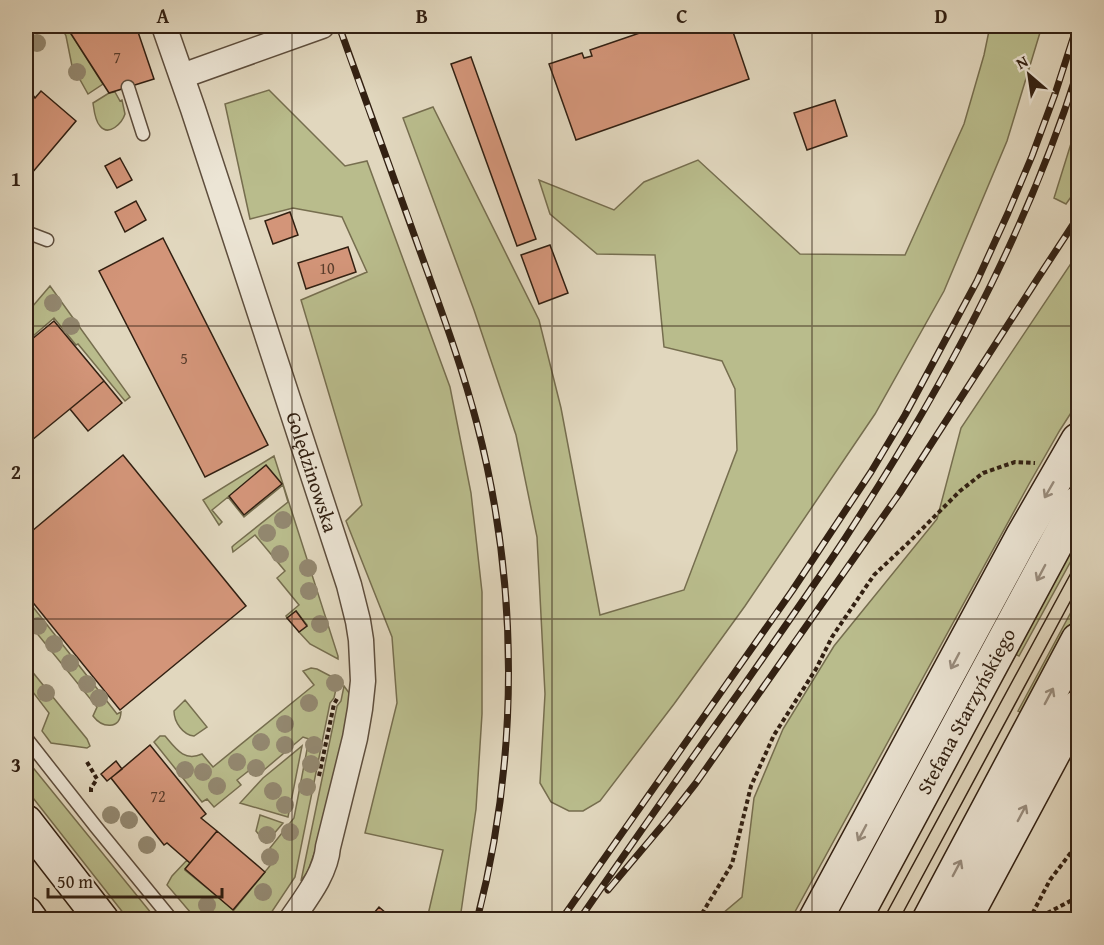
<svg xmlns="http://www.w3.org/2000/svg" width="1104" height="945" font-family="'Gentium Book Plus',serif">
<rect width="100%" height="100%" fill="#e1d7be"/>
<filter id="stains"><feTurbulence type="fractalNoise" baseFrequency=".00333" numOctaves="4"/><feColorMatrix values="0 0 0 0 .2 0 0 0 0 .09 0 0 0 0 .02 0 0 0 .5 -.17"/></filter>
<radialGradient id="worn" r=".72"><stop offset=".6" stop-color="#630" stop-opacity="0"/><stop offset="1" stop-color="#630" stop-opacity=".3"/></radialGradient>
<path fill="#b9bc8c" stroke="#766e4f" stroke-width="1.5" d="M61,26H66L103,84L88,94L78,76L82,74V71L78,68L74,70L72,66L66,36Z
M990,26H1042L1007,141L944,291L875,414L745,606L674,704L600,801L583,811H569L551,802L540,783L545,694L537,537L516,435L474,310L403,118L433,107L539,320L561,408L600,615L684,590L737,450L735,389L722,361L664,347L655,255L597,254L550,214L539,180L614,210L644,182L698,160L800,254L905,255L964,124L984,55Z
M269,90L345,166L367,161L450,387L471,493L482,592V714L476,809L460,919H427L443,850L365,833L397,703L392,637L346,521L362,505L301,300L367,272L342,217L293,208L250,219L225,104Z
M115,92L120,101L122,100L125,114C122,123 109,137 100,126C95,121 94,110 93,103L109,93Z
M1078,121V187L1066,204L1054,198Z
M1078,253V402L1060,430L1029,484L791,919H716L742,897L754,798L783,729L834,646L937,519L961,428Z
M50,286L130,397L125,401L78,344L76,345L54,318L26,342V314Z
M274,456L338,656V659L310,644L299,632L307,625L296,611L287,618L286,616L299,605L277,578L285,571L255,535L233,552L232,547L234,545L288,502L283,485L244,517L228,497L212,510L222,522L219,525L203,500Z
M1078,534V548L1019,656L1013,653Z
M26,598L117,714L121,712C120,730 102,728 93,716L97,707L26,620Z
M1078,599V610L1023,713L1018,711Z
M26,664L87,739L90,746L87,748L51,743L42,731L49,713L26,683Z
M311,668L317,669L338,680L334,698L330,703L295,877L267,919H196L167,885L172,876L187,860L190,863L185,870L234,910L277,857L270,848L294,818L309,739L303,737L258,775L251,769L237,780L241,785L214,807L207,799L202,802L154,742L160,736H165C176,749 184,762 202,754L213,767L314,685L303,671Z
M344,686L352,697L350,712L317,845L308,871L301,881L337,706L341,701Z
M185,700L207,727L194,736C183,735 174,722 174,711Z
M302,746L288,817L240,803L263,778Z
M26,759L156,919H128L26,789Z
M260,815L283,823L266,843L256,831Z"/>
<path fill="#d39579" stroke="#322012" stroke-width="1.5" d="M66,26H136L154,79L109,93Z
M660,26H731L749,79L576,140L549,64L582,53L584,58L592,56L590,50Z
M26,30L36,45L26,53Z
M471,57L536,239L517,246L451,64Z
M26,85L35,98L41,91L76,121L26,180Z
M835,100L847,136L807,150L794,113Z
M120,158L132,180L117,188L105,166Z
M136,201L146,220L125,232L115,212Z
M290,212L298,235L273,244L265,221Z
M163,238L268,445L205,477L99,271Z
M550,245L568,293L539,304L521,255Z
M348,247L356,272L306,289L298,263Z
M54,321L104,381L26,445V344Z
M104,381L122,403L88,431L70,409Z
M123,455L246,606L120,710L26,594V536Z
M266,465L282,484L244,515L229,496Z
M296,611L307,626L299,632L287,618Z
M150,745L206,814L201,818L217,831L190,863L167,843L164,845L111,778Z
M116,761L122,769L107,781L101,774Z
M217,831L265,872L233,910L185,869Z
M379,907L394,920H368Z"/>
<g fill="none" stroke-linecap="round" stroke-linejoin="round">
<defs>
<path id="lane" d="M128,87L143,134
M26,232L47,240
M26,738L96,827L172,920"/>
<g id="street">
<path id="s1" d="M164,26L193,109L349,585L358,621L361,640L363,681L360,709L355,738L328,847C326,873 306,898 291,920"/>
<path d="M182,76L322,26"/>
</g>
<g id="secondary">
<path d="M26,822L102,920"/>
<path d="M26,913L31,920"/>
<path d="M815,920L1022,537L1078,440"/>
<path id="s2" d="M854,920L1078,503"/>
<path d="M929,920L1078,640"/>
<path d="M964,920L1078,707"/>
</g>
</defs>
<use href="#lane" stroke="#5e4e3d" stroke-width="15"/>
<use href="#street" stroke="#5e4e3d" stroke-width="27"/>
<use href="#secondary" stroke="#322012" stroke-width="36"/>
<path stroke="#322012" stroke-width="4" stroke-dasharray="4.5 3" stroke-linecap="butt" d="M87,762L97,779L91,788V793
M319,776L334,704L337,699
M698,920L732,864L751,786L774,735L816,669L832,637L874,575L907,544L960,491L983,473L1015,462L1035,463
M1029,920L1050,880L1072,851L1078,836
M1034,920L1078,897"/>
<use href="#lane" stroke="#ece5d5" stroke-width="12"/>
<use href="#street" stroke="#ece5d5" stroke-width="24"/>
<use href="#secondary" stroke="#ece5d5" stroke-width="33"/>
<path stroke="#322012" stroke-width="1.5" d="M883,920L1078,560
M899,920L1078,587"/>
<defs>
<path id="rail" d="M339,26C367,106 397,185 425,265C444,318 463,370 477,424C519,585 519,758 477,920
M608,890L667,820L696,783L899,494L1038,278L1078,217
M561,920L792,591L871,472L905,415L977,281L1008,213L1032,156L1055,94L1077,26
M579,920C633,842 687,765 742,688C776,639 811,590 844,540C939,394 1025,238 1078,70"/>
</defs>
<use href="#rail" stroke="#322012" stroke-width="7"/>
<use href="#rail" stroke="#ece5d5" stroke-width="4.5" stroke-dasharray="14" stroke-linecap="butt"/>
</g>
<g fill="#938870">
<circle cx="37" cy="43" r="9"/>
<circle cx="77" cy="72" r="9"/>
<circle cx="53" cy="303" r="9"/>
<circle cx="71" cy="326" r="9"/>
<circle cx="283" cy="520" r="9"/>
<circle cx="267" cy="533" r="9"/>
<circle cx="280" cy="554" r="9"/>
<circle cx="308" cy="568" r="9"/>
<circle cx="309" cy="591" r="9"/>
<circle cx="320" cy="624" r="9"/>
<circle cx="38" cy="626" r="9"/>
<circle cx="54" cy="644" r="9"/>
<circle cx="70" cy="663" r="9"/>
<circle cx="335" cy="683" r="9"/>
<circle cx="87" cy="684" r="9"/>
<circle cx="46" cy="693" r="9"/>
<circle cx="99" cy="698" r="9"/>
<circle cx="309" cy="703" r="9"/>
<circle cx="285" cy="724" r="9"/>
<circle cx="261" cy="742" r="9"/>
<circle cx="285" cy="745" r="9"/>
<circle cx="314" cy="745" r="9"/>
<circle cx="237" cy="762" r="9"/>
<circle cx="311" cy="764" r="9"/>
<circle cx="256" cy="768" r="9"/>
<circle cx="185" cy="770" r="9"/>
<circle cx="203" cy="772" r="9"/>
<circle cx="217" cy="786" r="9"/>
<circle cx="307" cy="787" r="9"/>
<circle cx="273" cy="791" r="9"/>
<circle cx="285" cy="805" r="9"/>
<circle cx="111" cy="815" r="9"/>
<circle cx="129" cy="820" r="9"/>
<circle cx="290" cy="832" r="9"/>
<circle cx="267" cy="835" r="9"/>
<circle cx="147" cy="845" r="9"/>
<circle cx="270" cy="857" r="9"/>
<circle cx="263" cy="892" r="9"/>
<circle cx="207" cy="905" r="9"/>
</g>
<defs><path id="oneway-shaft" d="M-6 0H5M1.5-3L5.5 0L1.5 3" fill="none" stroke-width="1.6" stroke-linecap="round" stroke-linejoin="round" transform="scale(1.5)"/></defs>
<g stroke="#988c7d">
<use href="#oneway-shaft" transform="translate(1049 490) rotate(120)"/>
<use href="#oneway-shaft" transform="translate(1041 573) rotate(118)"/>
<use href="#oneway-shaft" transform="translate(955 661) rotate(118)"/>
<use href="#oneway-shaft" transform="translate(1049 696) rotate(-62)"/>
<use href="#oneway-shaft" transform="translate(1022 813) rotate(-62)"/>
<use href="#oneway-shaft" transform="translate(862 833) rotate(118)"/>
<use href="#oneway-shaft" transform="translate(957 868) rotate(-62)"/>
</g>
<path fill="none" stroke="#322012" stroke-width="1.5" stroke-opacity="0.55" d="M292,26V920M552,26V920M812,26V920M26,326H1078M26,619H1078"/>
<g text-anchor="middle" stroke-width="4.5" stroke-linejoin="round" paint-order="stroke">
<g font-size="16" fill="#5a3d2c">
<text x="117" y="63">7</text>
<text x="327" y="274">10</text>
<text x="184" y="364">5</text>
<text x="158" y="802">72</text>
</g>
<g font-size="20" fill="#322012" stroke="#ece5d5">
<text dy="7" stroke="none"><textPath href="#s1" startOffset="470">Golędzinowska</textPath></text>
<text dy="7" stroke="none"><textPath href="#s2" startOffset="237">Stefana Starzyńskiego</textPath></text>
</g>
</g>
<rect width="1104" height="945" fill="none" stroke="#e1d7be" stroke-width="66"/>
<g transform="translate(1029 75) rotate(331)" stroke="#ece5d5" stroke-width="4.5" paint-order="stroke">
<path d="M0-4.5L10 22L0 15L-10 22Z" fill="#322012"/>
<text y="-9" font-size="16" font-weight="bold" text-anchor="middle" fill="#322012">N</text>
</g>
<path d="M48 888v9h174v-9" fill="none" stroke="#322012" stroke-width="3"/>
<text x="57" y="888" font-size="18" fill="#322012" stroke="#ece5d5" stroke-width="4.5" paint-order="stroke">50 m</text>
<rect x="33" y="33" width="1038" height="879" fill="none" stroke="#322012" stroke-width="2"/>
<g font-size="20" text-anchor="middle" font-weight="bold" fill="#322012">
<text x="163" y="23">A</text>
<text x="422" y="23">B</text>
<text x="682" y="23">C</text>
<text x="941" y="23">D</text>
<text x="16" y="186">1</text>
<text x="16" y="479">2</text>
<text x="16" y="772">3</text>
</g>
<rect width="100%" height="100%" filter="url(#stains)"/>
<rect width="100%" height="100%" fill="url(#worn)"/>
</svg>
